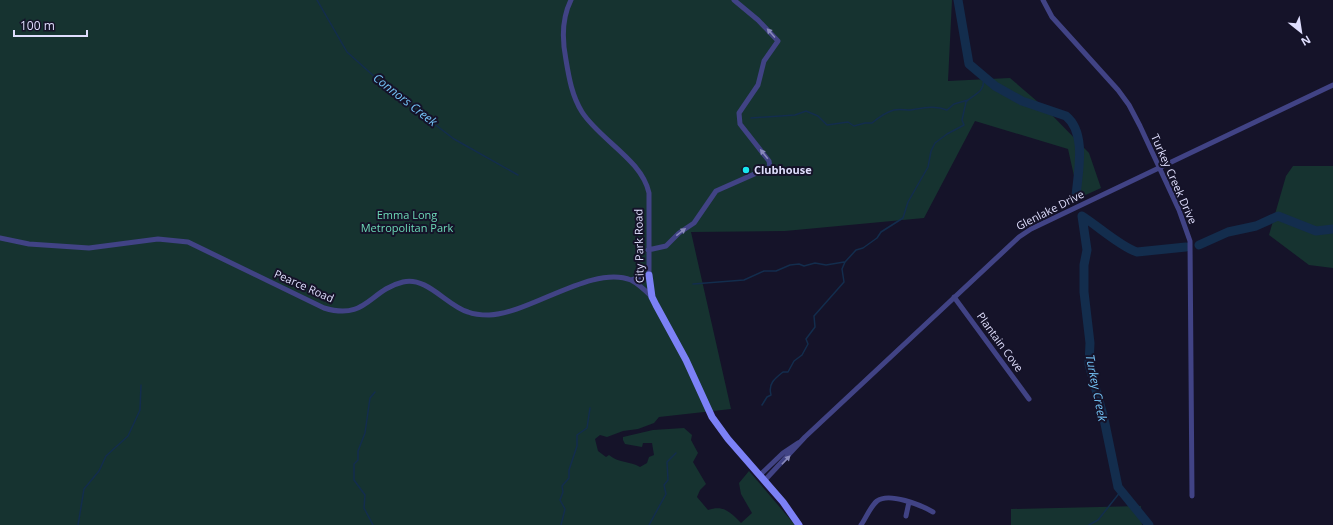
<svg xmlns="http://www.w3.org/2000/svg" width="1333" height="525" font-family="'Open Sans',sans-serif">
<rect width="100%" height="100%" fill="#151329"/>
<path fill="#163330" d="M0,0H952L948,81L1010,78L1045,108L1089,153L1101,188L1079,198L1068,149L975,121L924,218L785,231L691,232L731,409L659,417L654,423L638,429L623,431L607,437L600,435L595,439L598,451L606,457L609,455C618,463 630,461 640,467L647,463L649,457L654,455L652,443H643L642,447L625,444L623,440V437L653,430L684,428L692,435L691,440L698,453L693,462L706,484L700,490L697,497L708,510C724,505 730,512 741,523L752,513L741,494L739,483L749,471L795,525H0Z
M1293,166H1333V268L1309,265L1269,235L1286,176Z
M1141,506L1142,525H1011V509Z"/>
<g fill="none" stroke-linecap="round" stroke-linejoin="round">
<path stroke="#132d4d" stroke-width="1.5" d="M317,0L347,52L386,87L454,139L518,175
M751,118L795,115L806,111L818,116L827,125L848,122L854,126L865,123H872C878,118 886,112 894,110C899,109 905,110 910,110C923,108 935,105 947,110L954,104L968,100
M693,284L744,280L764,271H776L790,265L799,264L804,266L815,263L826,265L844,262
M762,405L767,397L771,395C768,384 774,379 783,372H788L794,361L802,355L808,344L806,339L815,327L814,316L844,282L842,269L845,262L856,250L863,248L877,238L881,232L903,218L908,202L928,167L931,151L935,143L947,134L964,125L962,120L966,102C975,93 986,93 983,76
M78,525L84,489L99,471L106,456L128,436L140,410L141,385
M373,525L364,508L365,495L354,480V464L358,460V451L365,433L370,398L375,392
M561,525L565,509L560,500L563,492L562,486L569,478V470L577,446V435L587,428L590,408
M649,525L666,494L664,485L668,480L667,462L676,453
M1089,525L1098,520L1121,491"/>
<path stroke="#132d4d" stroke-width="9" d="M958,0L969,64L995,86L1022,101L1066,116C1087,133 1078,172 1076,196
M1082,216L1087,250L1084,265V292L1090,343L1089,364L1104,419L1118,487L1149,525
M1082,216C1098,226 1121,247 1137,252L1186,247
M1199,245L1228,232L1256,226L1278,216L1316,231L1333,229"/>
<path stroke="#414385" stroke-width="5" d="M571,0C562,18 562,40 566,60C569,78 572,96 582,112C600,140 642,160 649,193V275L631,280
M1043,0L1052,17L1062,28L1118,90L1129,105L1140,126L1179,210L1190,241L1192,496
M0,238L29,244L89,248L158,239L188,242L324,308C367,321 369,290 403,282C427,276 447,306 468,312C473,314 483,315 489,315C529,314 593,264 631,280C639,284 646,291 652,297
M648,250L666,246L679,233L694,223L716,191L770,167L769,161L740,124L739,113L758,85L764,61L778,41L758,20L734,0
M954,297L1029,399
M760,475L783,453L798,443
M765,480L805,437L1019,237L1031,229L1333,85
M906,516L909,502
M861,525C866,518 870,507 877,501C889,492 921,505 933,512"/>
<path stroke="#7c81f6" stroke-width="7" d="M649,275L652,297L656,305L686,360L712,417L728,439L783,502L799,525"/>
</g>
<defs><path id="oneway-solid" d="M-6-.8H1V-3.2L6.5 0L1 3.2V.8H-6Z"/></defs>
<g fill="#8889bb">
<use href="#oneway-solid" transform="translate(771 33) rotate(-132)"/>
<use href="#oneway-solid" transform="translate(764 154) rotate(-129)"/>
<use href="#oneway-solid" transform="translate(681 232) rotate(-38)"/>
<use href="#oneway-solid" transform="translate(786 460) rotate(-46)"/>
</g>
<circle fill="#18e7ef" stroke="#151329" stroke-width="1.5" cx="746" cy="170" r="4"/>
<g text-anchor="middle" stroke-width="4" stroke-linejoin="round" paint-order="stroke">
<g font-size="11" font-weight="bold" fill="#dfdefd" stroke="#151329" text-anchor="start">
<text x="754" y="174">Clubhouse</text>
</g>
<g font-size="11" fill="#dfdefd" stroke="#151329">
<text transform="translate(1174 179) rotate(66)" y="4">Turkey Creek Drive</text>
<text transform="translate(1050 210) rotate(-27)" y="4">Glenlake Drive</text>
<text transform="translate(639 246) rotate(-91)" y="4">City Park Road</text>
<text transform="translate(304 286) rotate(24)" y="4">Pearce Road</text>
<text transform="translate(1000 342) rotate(54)" y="4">Plantain Cove</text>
</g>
<g font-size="11" fill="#6dd9b7" stroke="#151329">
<text x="407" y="219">Emma Long<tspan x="407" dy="13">Metropolitan Park</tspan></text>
</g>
<g font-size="12" font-style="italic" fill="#73c2f5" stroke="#151329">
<text transform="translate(405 100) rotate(38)" y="4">Connors Creek</text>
<text transform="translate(1096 388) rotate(79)" y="4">Turkey Creek</text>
</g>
</g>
<g transform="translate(1301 32) rotate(150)" stroke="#151329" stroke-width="3" paint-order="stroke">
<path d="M0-3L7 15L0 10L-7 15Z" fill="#dfdefd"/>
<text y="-6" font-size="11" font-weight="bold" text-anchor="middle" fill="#dfdefd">N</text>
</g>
<path d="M14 30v6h73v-6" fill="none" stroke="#dfdefd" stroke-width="2"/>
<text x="20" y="30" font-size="12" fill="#dfdefd" stroke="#151329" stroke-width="3" paint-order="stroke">100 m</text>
</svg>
